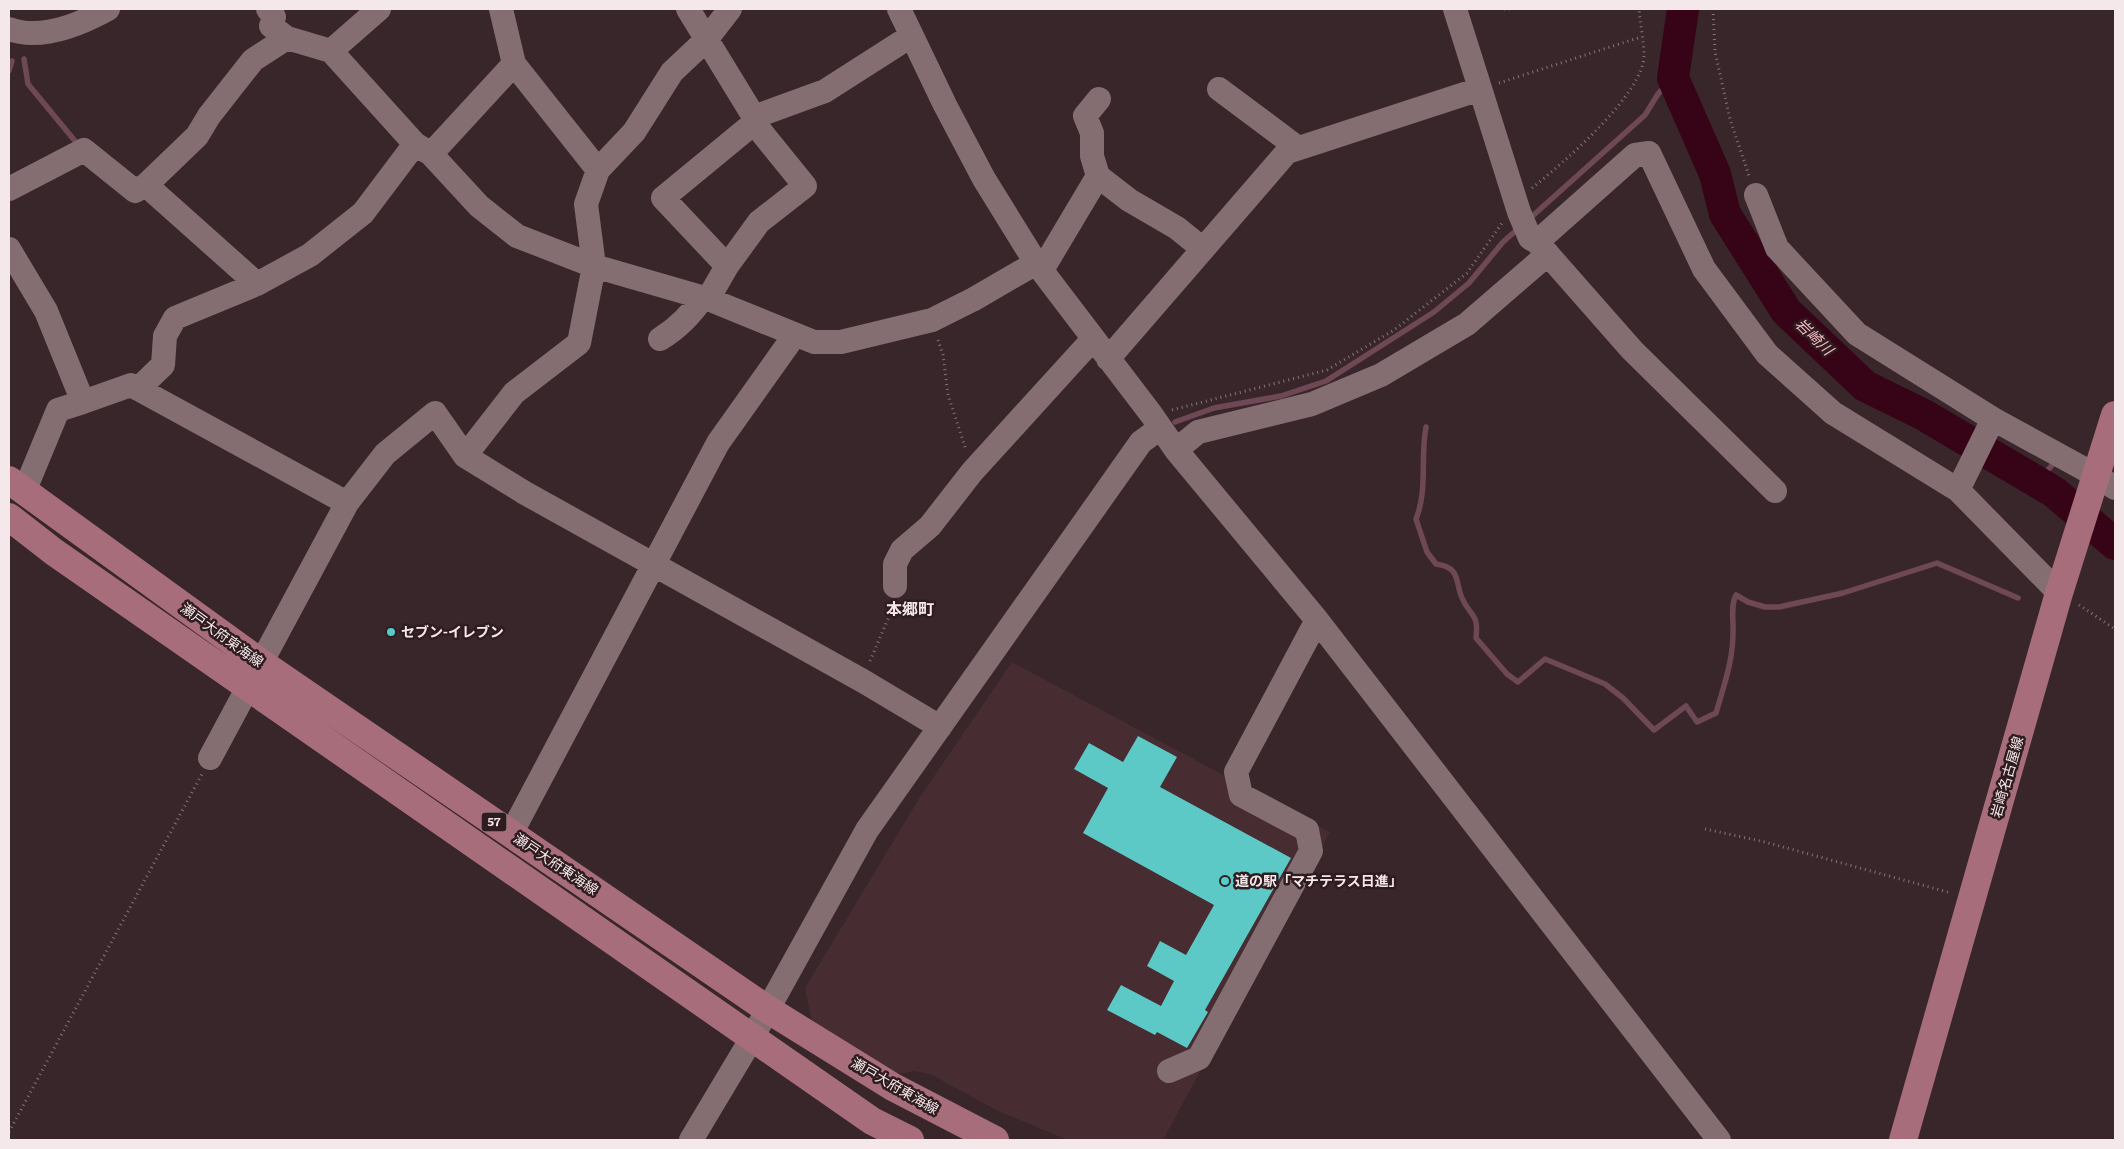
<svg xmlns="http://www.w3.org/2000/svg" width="2124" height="1149" font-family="Literata,'Noto Sans JP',serif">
<rect width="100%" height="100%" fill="#39262a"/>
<path fill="#472c32" d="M1012,662L1330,832L1163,1140H1068L998,1111L930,1074L914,1071L900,1074L889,1070L812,1022L805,988L920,797Z"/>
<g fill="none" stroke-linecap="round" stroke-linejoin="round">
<path stroke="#6f4856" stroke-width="5.5" d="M24,59L28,84L75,141
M9,71L12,61
M1528,220L1645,115L1658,94L1673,78
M1175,422L1214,408L1281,396L1326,381L1434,312L1469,283L1503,242L1520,227
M1426,427C1420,458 1428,489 1416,519L1427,552L1436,564C1461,567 1455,582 1462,598C1470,617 1479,612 1476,638L1507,674L1518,682L1545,659L1605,684L1623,698L1654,730L1686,706L1697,722L1716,713C1725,682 1734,658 1733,626C1733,616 1731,604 1736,595L1748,602L1765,607H1779L1843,593L1937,563L2018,598
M2038,482L2057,459"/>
<path stroke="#360416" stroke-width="32" d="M1683,9L1673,78L1715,174L1725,214L1786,311L1865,386L1924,415L2054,492L2115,544"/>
</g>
<path fill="#5cc9c6" d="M1138,736L1177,757L1160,787L1291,858L1205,1010L1208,1012L1187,1048L1157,1032L1155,1035L1107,1010L1121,985L1161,1006L1174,981L1147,966L1160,941L1186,955L1214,905L1083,833L1108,788L1074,769L1089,743L1123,762Z"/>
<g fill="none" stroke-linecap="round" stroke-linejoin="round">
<path stroke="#857477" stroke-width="3" stroke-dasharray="1 4" stroke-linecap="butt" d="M1504,9H1512
M1713,9L1715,52L1730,119L1749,176
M1499,83L1641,37
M1532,188C1562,164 1644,94 1644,55C1644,42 1640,23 1639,9
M938,340L943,355L948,395L966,450
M1172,410L1327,370L1394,330L1467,273L1502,223
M2079,605L2115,629
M870,661L894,605
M1705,829L1765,842L1951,893
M9,1132L202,774"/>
<path stroke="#856e72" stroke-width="24" d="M268,9L274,17L271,26L287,38L331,51L379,9
M501,9L514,64L598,170
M688,9L754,117V123L805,186L759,222L727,266L708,299
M899,9L945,105L984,179L1036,263L1151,414L1176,450L1317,620L1719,1140
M1455,9L1519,212L1530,238L1537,242L1632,350L1775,491
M9,29C41,41 79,25 108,9
M331,51L415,144L431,154L479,206L517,236L594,266L708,299L814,342H841L932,320L974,299L1036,263
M1219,89L1298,148
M754,117L825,91L911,36
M431,154L514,64
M1098,176L1129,200L1177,228L1203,249
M146,185L257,284
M9,189L84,150L135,191L146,185L197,136L209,116L253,60L287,38
M1756,195L1777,248L1857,334L1993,419L2097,476L2115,488
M1537,242L1635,155L1649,153L1704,269L1767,354L1833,413L1958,490L2059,593
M9,249L46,311L83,402L58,410L24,492
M727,266L663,198L754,123
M1042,270L1098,176L1092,156V133L1085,116L1099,99
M660,339C678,328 691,315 703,297
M1108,359L1287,152L1480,89
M138,389L163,365L165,336L175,318L257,284L310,255L363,213L415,144
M83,402L131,385L347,503
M1176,450L1198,432L1312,404L1381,375L1467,324L1548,254
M465,456L514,393L579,343L594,266L586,204L598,170L634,132L672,72L706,40L730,9
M1958,490L1993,419
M895,586V564L902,550L930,526L972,472L1093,339
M210,758L347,503L385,454L435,413L465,456L525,493L863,681L940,727
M511,834L718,443L794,336
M1169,1071L1199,1058L1311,851L1307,830L1241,795L1236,772L1317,620
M691,1140L752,1038L867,830L1141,442L1159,429"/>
<path stroke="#a76d7a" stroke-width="28" d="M9,480L260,662L767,1009L893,1087L995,1140
M9,517L54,552L872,1121L910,1140
M1903,1140L2059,593L2115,415"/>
</g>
<g fill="#53cdcb" stroke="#2f1c20" stroke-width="2">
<circle cx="391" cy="632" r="5"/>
<circle cx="1225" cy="881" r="5"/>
</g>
<g text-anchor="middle" stroke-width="5" stroke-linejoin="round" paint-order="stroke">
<rect fill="#2f1c20" stroke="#baabad" stroke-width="1" x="481.5" y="812.5" width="25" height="19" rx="4"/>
<g font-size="12" font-weight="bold" fill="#f5e8ea">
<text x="494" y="826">57</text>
</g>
<g font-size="14" font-weight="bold" fill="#f5e8ea" stroke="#2f1c20" text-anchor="start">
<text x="401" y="637">セブン-イレブン</text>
<text x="1235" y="886">道の駅「マチテラス日進」</text>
</g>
<g font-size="14" fill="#f5e8ea" stroke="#2f1c20">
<text transform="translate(222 635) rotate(36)" y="5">瀬戸大府東海線</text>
<text transform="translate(2007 777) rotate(-74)" y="5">岩崎名古屋線</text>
<text transform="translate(556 864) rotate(34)" y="5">瀬戸大府東海線</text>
<text transform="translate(895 1086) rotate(30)" y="5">瀬戸大府東海線</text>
</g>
<g font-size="15" font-style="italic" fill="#fbbac7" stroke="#2f1c20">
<text transform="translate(1814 337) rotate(44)" y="5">岩崎川</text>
</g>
<g font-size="16" font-weight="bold" fill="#f5e8ea" stroke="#2f1c20">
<text x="910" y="615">本郷町</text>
</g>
</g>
<rect width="2124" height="1149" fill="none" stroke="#f5e8ea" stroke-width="20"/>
</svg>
